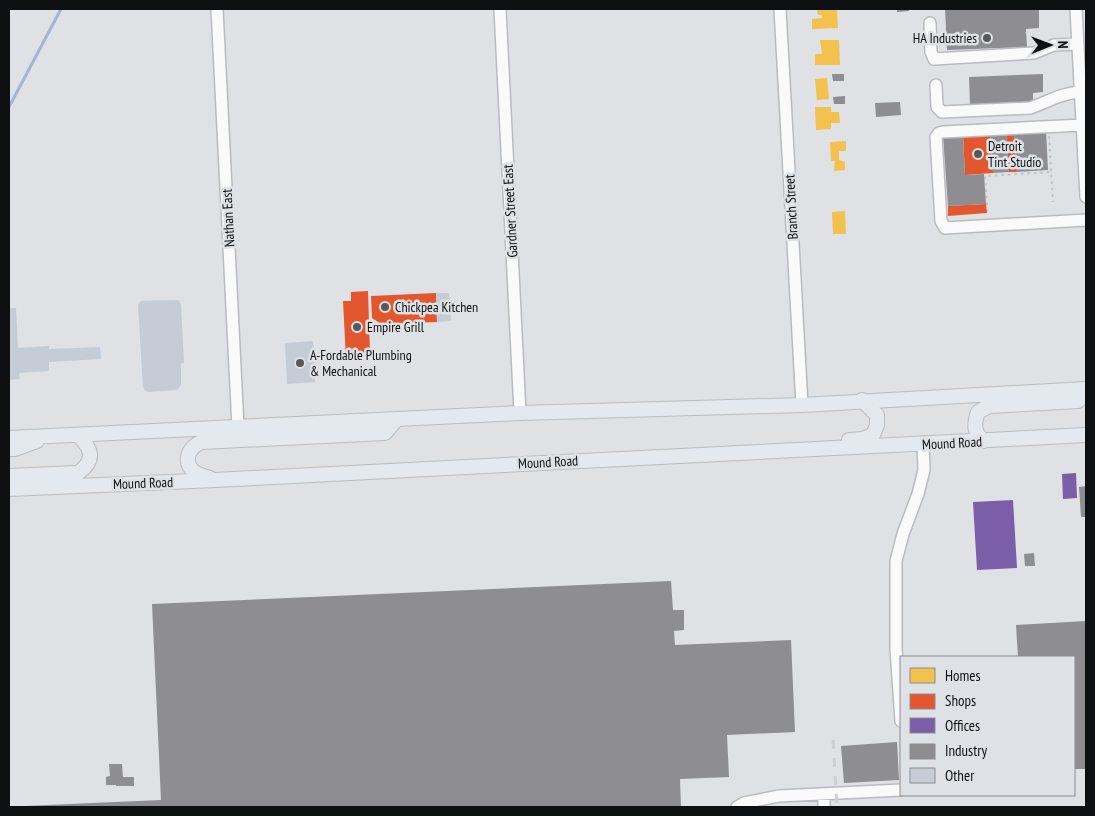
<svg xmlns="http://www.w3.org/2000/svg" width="1095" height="816" font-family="'PT Sans Narrow',sans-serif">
<rect width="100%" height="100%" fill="#dfe1e4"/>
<path fill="#f2c14e" d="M817,9H837L838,28L812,29V19L822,18V15H818Z
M820,40H839L840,65H815V54H822Z
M827,78L829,99L817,100L815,79Z
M815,107H831V112H839L840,123H831V129L816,130Z
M846,141V151H839V160L845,162V170L834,171L835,161H831L830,142Z
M845,211L846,234H833L832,212Z"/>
<path fill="#e4572e" d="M1006,132H1014L1017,172H1009Z
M990,133L993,173L965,175L963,135Z
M986,204L987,213L948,216V206Z
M368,291L370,353L366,358L346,359L343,301H351V292Z
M436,293L437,322L381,324L372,318L371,296Z"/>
<path fill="#7b5ea7" d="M1076,473L1077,498L1063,499L1062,474Z
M1013,500L1017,568L977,570L973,502Z"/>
<path fill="#8d8d92" d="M897,9H909V11L897,12Z
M945,9H1039V28L1026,29L1027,47L947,50Z
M832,74H844V81H833Z
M1043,74V92L1033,93V102L970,105L969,77Z
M845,96V104H834L833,97Z
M900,102L901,115L876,117L875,103Z
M1046,130L1048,170L1017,172L1014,132Z
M1006,132L1009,172L993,173L990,133Z
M963,135L965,175L984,174L986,204L948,206L943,136Z
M1086,486V517H1081L1079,487Z
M1034,553L1035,566H1025L1024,554Z
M671,581L673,610H684V630L674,631L675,645L791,640L795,732L727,735L729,777L680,779L681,807H24V806L161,800L152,604Z
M1086,621V769H1074V657H1018L1016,625Z
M897,742L899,780L844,783L841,746Z
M109,764H122L123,777H134V786H116V785H106V777L110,776Z"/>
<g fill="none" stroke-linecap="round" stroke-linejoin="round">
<path stroke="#a1b5d7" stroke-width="3" d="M9,107L61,9"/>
</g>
<path fill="#c5ccd5" d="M436,293H449L451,321L437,322Z
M178,300L181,304L184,363H181V385L177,390L148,392L145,390L143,387L138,305L141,301Z
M9,308H16L18,348L49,346V349L100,347L101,359L49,362V371L19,373L20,379L9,380Z
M313,341L315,382L287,384L285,343Z"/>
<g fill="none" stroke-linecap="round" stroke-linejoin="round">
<defs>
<path id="minor" d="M217,9L238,427
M500,9L520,413
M780,9L802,405
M1076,9L1086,197
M930,23L931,52L934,59L1034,53L1054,45L1078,44
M936,85L937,107L942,112L1030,108C1048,102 1061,93 1080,92
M1082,125L943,132L939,133L936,137L941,221L945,228L1086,220
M901,721L896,649V561L903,534L918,494L924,470L923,444
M737,807L744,803L779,796L901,790
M824,807V794"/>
<path id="major" d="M9,438L520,413L802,405L1086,389
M849,440L863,439L873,435L877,425V415L862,400
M984,441C973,432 974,424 978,412L989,406L1078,401L1086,394
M9,449H15L37,441
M9,476L78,473C96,460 92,449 78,435
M210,478C206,477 202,476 198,474C182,466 186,449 201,442L385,433L396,420
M9,489L215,480L1086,435"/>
</defs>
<use href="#minor" stroke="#babbbe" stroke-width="14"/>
<use href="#major" stroke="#bbbcbd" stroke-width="16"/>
<path stroke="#c2c2c4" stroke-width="2" stroke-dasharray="2.5 4" stroke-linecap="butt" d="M1049,136L1053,202
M987,205L985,176L1051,172
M987,211H988
M371,328L381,337"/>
<use href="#minor" stroke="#fafafb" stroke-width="11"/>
<use href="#major" stroke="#e4e9ef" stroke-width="14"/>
<path stroke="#cfcfd0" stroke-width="3" stroke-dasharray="9 9" stroke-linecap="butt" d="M833,740L837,807"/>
</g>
<g fill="#57585b" stroke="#dee1e5" stroke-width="2">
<circle cx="987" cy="38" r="5"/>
<circle cx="978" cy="154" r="5"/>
<circle cx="385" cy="307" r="5"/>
<circle cx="357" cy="327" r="5"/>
<circle cx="300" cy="363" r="5"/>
</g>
<g text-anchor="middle" stroke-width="5" stroke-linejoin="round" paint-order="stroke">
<g font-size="14" fill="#0e0f11" stroke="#dee1e5" text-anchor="start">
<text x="977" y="43" text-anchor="end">HA Industries</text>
<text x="988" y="151">Detroit<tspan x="988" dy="16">Tint Studio</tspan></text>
<text x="395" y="312">Chickpea Kitchen</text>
<text x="367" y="332">Empire Grill</text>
<text x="310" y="360">A-Fordable Plumbing<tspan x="310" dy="16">&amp; Mechanical</tspan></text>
</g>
<g font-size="14" fill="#0e0f11" stroke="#dee1e5">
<text transform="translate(791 207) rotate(-93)" y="5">Branch Street</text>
<text transform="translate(510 211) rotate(-93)" y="5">Gardner Street East</text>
<text transform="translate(228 218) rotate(-93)" y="5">Nathan East</text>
<text transform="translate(952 443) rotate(-3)" y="5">Mound Road</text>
<text transform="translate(548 462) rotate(-3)" y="5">Mound Road</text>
<text transform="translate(143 483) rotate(-2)" y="5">Mound Road</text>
</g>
</g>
<rect width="1095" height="816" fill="none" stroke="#0e0f11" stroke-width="20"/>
<rect x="900" y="656" width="175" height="140" fill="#dee1e5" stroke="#8b8d90"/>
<rect x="910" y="668" width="25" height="15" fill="#f2c14e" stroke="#8b8d90"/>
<text x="945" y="681" font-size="15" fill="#0e0f11">Homes</text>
<rect x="910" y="694" width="25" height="15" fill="#e4572e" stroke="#8b8d90"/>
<text x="945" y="706" font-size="15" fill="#0e0f11">Shops</text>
<rect x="910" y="718" width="25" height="15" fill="#7b5ea7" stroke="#8b8d90"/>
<text x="945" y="731" font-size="15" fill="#0e0f11">Offices</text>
<rect x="910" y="744" width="25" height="15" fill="#8d8d92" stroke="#8b8d90"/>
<text x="945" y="756" font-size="15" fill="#0e0f11">Industry</text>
<rect x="910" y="768" width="25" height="15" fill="#c5ccd5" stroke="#8b8d90"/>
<text x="945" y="781" font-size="15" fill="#0e0f11">Other</text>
<g transform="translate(1050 45) rotate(89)" stroke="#dee1e5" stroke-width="4" paint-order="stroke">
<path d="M0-4L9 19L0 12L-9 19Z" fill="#0e0f11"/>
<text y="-8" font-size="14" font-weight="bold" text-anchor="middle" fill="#0e0f11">N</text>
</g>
</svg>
